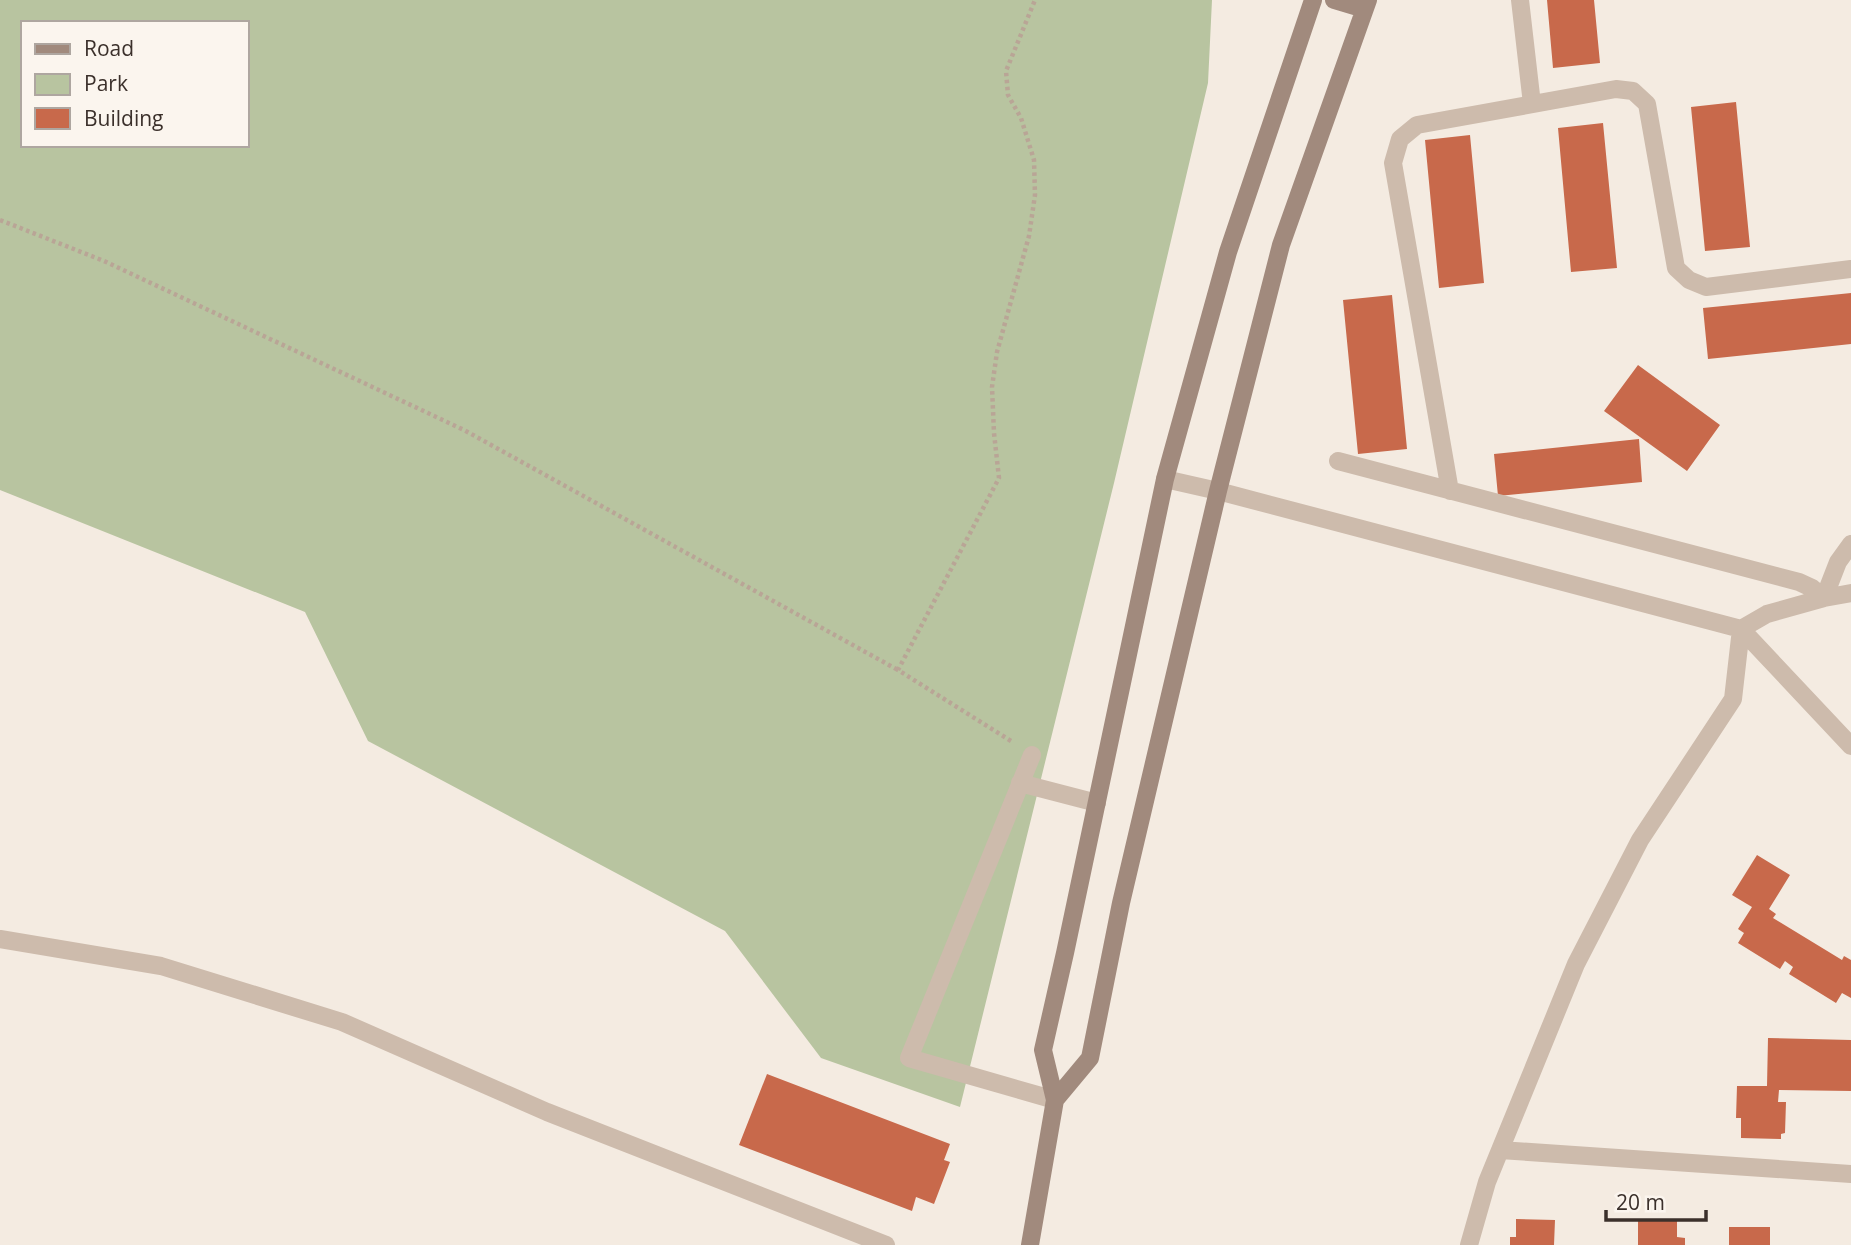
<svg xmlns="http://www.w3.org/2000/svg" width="1851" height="1245" font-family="'Open Sans',sans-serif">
<rect width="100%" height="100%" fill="#f4ebe1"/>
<path fill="#b8c4a0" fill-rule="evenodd" d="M0,0H1212L1208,83L1114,483L960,1107L821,1058L725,931L368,741L305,612L0,490ZM23,23H247V145H23Z"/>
<path fill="#c8694b" d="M1547,0H1594L1600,63L1553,68Z
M1736,102L1750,247L1705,251L1691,107Z
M1603,123L1617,268L1571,272L1558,128Z
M1470,135L1484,283L1439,288L1425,140Z
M1851,293V344L1708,359L1703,308Z
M1392,295L1407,449L1358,454L1343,300Z
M1638,365L1720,425L1687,471L1604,411Z
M1639,439L1642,482L1498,496L1494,454Z
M1757,855L1790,875L1769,909L1776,914L1773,918L1842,960L1844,956L1851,960V998L1842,993L1836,1003L1789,974L1793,967L1785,961L1780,969L1738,943L1744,933L1738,929L1752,907L1732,895Z
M1768,1038L1851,1040V1091L1779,1090L1778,1102H1786L1785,1133L1781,1134V1139L1741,1138V1118H1736L1737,1086H1767Z
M767,1074L950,1144L944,1160L950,1162L934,1204L916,1197L912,1211L739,1145Z
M1516,1219L1555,1220L1554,1245H1510V1237H1516Z
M1638,1220L1677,1221V1237L1685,1238V1245H1638Z
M1729,1227H1770V1245H1729Z"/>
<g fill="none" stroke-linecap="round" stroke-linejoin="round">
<path stroke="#b9a596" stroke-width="4.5" stroke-dasharray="3.5 3.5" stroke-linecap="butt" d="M0,220L104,261L464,430L898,670
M1011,741L898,670L999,478L994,433L992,387L997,352L1029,236L1035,195L1034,160L1021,118L1008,95L1006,71L1035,0"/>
<path stroke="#cdbbac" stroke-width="18" d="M1032,755L909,1058L1055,1100
M1020,783L1097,803"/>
<path stroke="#cdbbac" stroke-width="18" d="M1520,0L1532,104
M1338,461L1799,582L1812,588L1824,598L1838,562L1851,544
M1165,479L1218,491L1741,629L1851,746
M1450,491L1393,163L1400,139L1417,125L1616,89L1633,91L1647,104L1676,268L1689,280L1706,287L1851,269
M1741,629L1767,614L1824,598L1851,593
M0,939L161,966L342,1022L547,1112L886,1245
M1500,1150L1851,1174
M1469,1245L1487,1182L1576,964L1640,840L1733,699L1741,629"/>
<path stroke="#a18a7d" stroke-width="18" d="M1334,0L1364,9
M1055,1100L1090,1058L1121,903L1218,491L1281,245L1368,0
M1030,1245L1055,1100L1043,1050L1065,953L1165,479L1228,252L1313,0"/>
</g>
<rect x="21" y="21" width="228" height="126" fill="#fbf5ee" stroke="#aea6a0" stroke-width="2"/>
<rect x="35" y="44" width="35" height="10" fill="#a18a7d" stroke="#aea6a0" stroke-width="2"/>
<text x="84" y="56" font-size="21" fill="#3b302b">Road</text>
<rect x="35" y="74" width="35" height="21" fill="#b8c4a0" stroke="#aea6a0" stroke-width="2"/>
<text x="84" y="91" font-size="21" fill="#3b302b">Park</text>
<rect x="35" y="108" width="35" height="21" fill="#c8694b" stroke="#aea6a0" stroke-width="2"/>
<text x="84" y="126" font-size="21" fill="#3b302b">Building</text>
<path d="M1606 1210v10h100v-10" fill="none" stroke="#3b302b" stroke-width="3.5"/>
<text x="1616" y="1210" font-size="21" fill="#3b302b" stroke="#fbf5ee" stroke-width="5" paint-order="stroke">20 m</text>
</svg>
